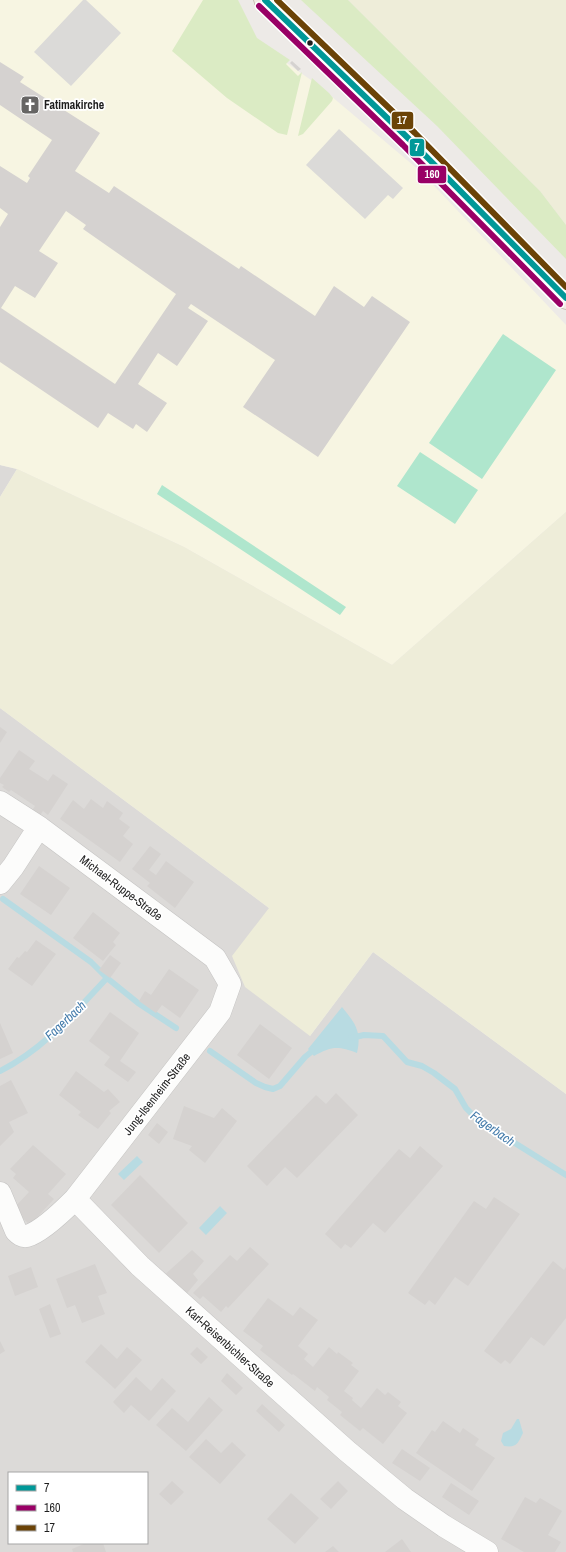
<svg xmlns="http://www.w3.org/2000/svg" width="566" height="1552" font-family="'Archivo Narrow',sans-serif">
<rect width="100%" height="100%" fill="#edeae7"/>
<path fill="#dcdad8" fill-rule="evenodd" d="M0,465L17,469L0,497Z
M0,708L269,908L310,1036L373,952L566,1094V1552H0ZM9,1473H147V1543H9Z"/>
<path fill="#f7f5e2" d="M0,0H235L254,40L318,85L420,171L566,325V512L392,665L184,547L17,469L0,465Z"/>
<path fill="#dbdad8" d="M83,0H86L121,33L71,86L34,52Z
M339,129L403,188L393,199L388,195L365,219L306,165Z"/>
<path fill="#eeedd9" d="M348,0H566V225L540,191Z
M17,469L184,547L392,665L566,512V1094L373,952L310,1036L245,987L232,956L269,908L0,708V497Z"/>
<path fill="#dbebc4" d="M203,0H238L257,38L290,60L286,64L298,76L302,72L287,135L278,133L227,98L172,51Z
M301,0H348L540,191L566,225V259L437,126Z
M312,78L329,93L333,98L332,101L303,134L298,136Z"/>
<path fill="#afe6cd" d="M503,334L556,370L482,479L429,443Z
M420,452L478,490L455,524L397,486Z
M162,485L346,607L340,615L157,494Z"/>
<path fill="#b8dbe2" d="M342,1007C355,1023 362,1031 357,1053C338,1046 332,1046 314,1056L308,1049Z
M137,1156L143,1162L124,1180L118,1174Z
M220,1206L227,1213L206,1235L199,1228Z
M517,1419H519L523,1433C518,1443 517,1448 504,1446L501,1441L503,1433L511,1429Z"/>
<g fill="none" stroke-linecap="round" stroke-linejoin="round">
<path stroke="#b8dbe2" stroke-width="6" d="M3,899L91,962L107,978L138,1003L176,1028
M351,1038L364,1035L383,1036L407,1062L422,1066L434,1073L455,1089L466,1108L478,1120L566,1175
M210,1051L256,1083L265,1087L273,1089L280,1086L305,1057L316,1048
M0,1071C43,1050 75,1012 107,978"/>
</g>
<path fill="#d5d2d0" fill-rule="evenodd" d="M292,61L301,69L298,71L290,63Z
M0,62L24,77L20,82L100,133L75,171L109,193L114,186L239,269L241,266L315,316L334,286L364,307L372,296L410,322L318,457L243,407L275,360L191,304L188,308L208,321L177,366L158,353L138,384L167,403L147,432L136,424L133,429L108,413L98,428L0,362V227L8,214L0,208V166L27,183L30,178L28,176L52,140L0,105ZM66,211L86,225L83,229L176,294L115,384L1,308L15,286L35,298L58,263L39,251Z
M0,727L7,732L0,743Z
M19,750L35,761L29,769L48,781L53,774L68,784L48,815L43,811L39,817L31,812L35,806L11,790L9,792L2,787L4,785L0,783V778Z
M91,799L103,808L107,801L123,813L119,819L130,827L123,836L133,844L120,862L60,819L73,800L84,809Z
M150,846L161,854L149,870L156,875L166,861L194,882L175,908L147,886L150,883L132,869Z
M39,866L70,888L51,915L20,894Z
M93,912L120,933L113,942L116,945L103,961L73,938Z
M36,940L56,954L32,986L8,969L17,957L19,958L25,951L27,952Z
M110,955L121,963L110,978L99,970Z
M169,969L199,990L180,1018L162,1005L156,1013L139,1001L145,991L151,995Z
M110,1012L139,1033L120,1061L136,1072L128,1082L104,1065L110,1057L89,1041Z
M0,1023L13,1053L0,1059Z
M260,1024L292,1048L269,1079L237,1055Z
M76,1071L104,1092L108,1089L120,1102L109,1111L111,1113L98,1129L78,1115L81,1112L59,1095Z
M11,1080L28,1113L9,1122L14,1132L0,1146V1086Z
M336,1093L358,1115L297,1178L285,1167L267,1186L247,1166L316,1095L326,1104Z
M184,1106L214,1118L222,1108L237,1121L205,1163L189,1150L192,1146L173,1139Z
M157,1123L168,1132L159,1144L148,1135Z
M33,1145L66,1174L48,1194L54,1199L30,1225L13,1209L29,1192L13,1178L16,1174L10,1169Z
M420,1146L443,1166L385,1233L373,1223L351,1248L345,1244L341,1249L325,1234L399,1149L410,1158Z
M140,1175L188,1223L159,1253L111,1205Z
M494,1197L520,1214L468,1286L455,1277L435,1305L429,1300L425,1305L408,1293L474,1201L486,1209Z
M250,1247L269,1264L228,1308L226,1306L221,1312L203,1296L200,1299L193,1293L230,1255L237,1261Z
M192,1250L204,1261L193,1274L198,1280L183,1298L161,1278Z
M553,1261L564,1270L566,1267V1318L544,1346L531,1337L510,1364L505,1360L501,1364L484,1351Z
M95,1264L107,1293L98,1296L105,1314L82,1323L75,1305L67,1308L56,1279Z
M31,1267L38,1287L15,1296L8,1276Z
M268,1298L293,1316L300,1307L318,1320L298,1346L308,1354L304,1359L313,1367L329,1347L337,1354L338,1352L353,1363L351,1365L359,1371L344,1391L353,1398L352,1400L361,1408L377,1388L385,1395L388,1392L401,1402L398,1406L407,1413L383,1444L363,1428L360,1431L340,1415L342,1412L327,1400L329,1397L317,1387L315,1391L293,1374L292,1375L260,1350L263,1346L243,1331Z
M50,1304L61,1334L50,1338L39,1309Z
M0,1341L5,1351L0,1354Z
M101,1344L117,1359L127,1347L142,1360L115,1389L85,1362Z
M197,1347L208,1357L201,1364L190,1354Z
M227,1373L243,1388L236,1395L221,1381Z
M136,1377L151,1391L162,1378L176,1391L149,1421L131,1405L124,1413L113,1402Z
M209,1397L223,1410L186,1451L156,1425L172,1408L188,1422Z
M262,1404L285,1425L279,1432L256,1411Z
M443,1421L460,1433L463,1428L479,1439L475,1445L495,1458L472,1491L416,1453L432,1430L435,1432Z
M206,1439L221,1453L232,1442L246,1455L220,1484L189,1457Z
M402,1449L430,1468L420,1481L392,1463Z
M172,1481L184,1492L171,1505L159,1494Z
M338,1481L348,1491L331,1509L320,1499Z
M451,1483L479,1501L469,1515L442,1497Z
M291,1493L319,1518L295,1544L267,1519Z
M525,1497L536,1503L540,1498L562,1511L548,1535L561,1542L555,1552H524L501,1539Z
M402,1539L411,1552H385Z
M86,1543H103L106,1552H73L72,1549Z
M333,1546L339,1552H325Z"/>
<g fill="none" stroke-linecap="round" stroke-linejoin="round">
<defs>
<path id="minor" d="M0,802L39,827L215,958L230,984L220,1012L75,1199C65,1209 41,1232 27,1236C22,1237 19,1234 16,1231L0,1193
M0,883L13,867L39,827
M75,1199L140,1266L347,1451L405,1499L444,1526L487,1552"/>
<path id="major" d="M265,0L409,139L566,298"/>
</defs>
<use href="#minor" stroke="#c5c4c3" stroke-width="23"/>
<use href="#major" stroke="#a39783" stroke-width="23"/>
<use href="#minor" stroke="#fcfcfb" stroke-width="22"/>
<use href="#major" stroke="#f1ebe4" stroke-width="22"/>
<defs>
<path id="bus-1" d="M265,0L409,139L566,298"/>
<path id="bus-2" d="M259,6L403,145L560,304"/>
<path id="bus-3" d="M277,0L415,133L566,287"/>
</defs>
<use href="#bus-1" stroke="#fff" stroke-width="9"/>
<use href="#bus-2" stroke="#fff" stroke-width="9"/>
<use href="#bus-3" stroke="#fff" stroke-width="9"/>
<use href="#bus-1" stroke="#009898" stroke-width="6"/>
<use href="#bus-2" stroke="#906" stroke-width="6"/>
<use href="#bus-3" stroke="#6b4307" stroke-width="6"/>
</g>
<defs>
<symbol id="church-square" viewBox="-11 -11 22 22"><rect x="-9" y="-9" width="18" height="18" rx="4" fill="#666564" stroke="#fff"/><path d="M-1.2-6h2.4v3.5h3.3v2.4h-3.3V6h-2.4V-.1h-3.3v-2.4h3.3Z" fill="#fff"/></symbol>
</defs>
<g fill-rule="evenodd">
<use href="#church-square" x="19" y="94" width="22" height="22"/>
</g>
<circle fill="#1e1e1e" stroke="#fff" stroke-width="1.5" cx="310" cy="43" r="3.5"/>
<g text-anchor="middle" stroke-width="3.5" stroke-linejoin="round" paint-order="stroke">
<g font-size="12" font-weight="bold" fill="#1e1e1e" stroke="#fff" text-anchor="start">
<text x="44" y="109">Fatimakirche</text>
</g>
<g font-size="12" fill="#1e1e1e" stroke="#fff">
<text transform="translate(121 888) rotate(37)" y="4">Michael-Ruppe-Straße</text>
<text transform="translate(157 1094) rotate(-52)" y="4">Jung-Ilsenheim-Straße</text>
<text transform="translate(230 1347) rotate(42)" y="4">Karl-Reisenbichler-Straße</text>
</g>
<g font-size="13" font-style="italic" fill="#437bab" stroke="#fff">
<text transform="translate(65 1020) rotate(-43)" y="5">Fagerbach</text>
<text transform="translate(493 1128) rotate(35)" y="5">Fagerbach</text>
</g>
</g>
<g stroke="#fff" stroke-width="1.5">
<rect x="391" y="111" width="23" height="19" rx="4" fill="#6b4307"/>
<rect x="409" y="138" width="16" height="19" rx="4" fill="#009898"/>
<rect x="417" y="165" width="30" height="19" rx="4" fill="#906"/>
</g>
<g font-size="11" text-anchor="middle" font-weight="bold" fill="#fff">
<text x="402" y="124">17</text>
<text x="417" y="151">7</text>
<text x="432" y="178">160</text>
</g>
<rect x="8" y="1472" width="140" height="72" fill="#ffffff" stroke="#a5a5a5"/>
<rect x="16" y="1485" width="20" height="6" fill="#009898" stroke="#a5a5a5"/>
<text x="44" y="1492" font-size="12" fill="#1e1e1e">7</text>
<rect x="16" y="1505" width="20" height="6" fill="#990066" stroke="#a5a5a5"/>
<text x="44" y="1512" font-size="12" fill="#1e1e1e">160</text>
<rect x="16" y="1525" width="20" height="6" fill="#6b4307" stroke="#a5a5a5"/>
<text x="44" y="1532" font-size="12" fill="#1e1e1e">17</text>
</svg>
